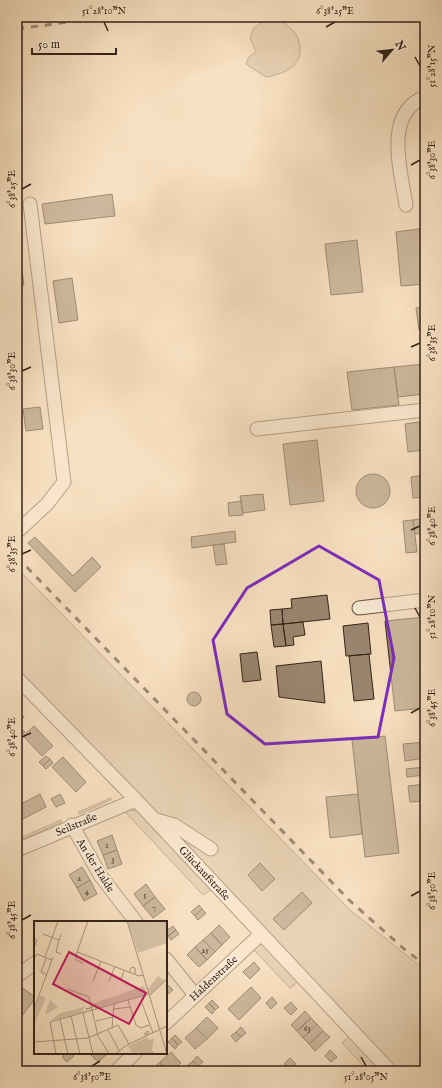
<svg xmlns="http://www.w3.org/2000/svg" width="442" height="1088" font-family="'IM FELL English',serif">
<rect width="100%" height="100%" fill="#f8e1c2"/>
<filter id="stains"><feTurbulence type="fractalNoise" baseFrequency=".005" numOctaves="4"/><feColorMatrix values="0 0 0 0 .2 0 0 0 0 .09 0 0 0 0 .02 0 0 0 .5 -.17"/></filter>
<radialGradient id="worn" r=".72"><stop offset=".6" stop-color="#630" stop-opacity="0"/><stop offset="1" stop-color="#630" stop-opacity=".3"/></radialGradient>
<path fill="#d7c1a5" stroke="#86725e" d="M265,20H282C286,25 294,30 297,36C308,63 289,73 266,77L246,64L249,57L256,52L250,38L254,28Z
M17,568L350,910L425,970V1071H397L17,670Z
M111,798V800L79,814L78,812Z
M127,810L137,811L142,815L212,889L203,895L127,814L126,812Z
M61,820L62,822L21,840L20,838Z
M257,945H265L299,981L290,988L254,950Z
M351,1035L385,1071H368L342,1043Z"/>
<path fill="#9a8670" stroke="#342318" d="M112,194L115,216L45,224L42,204Z
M425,228V284L401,286L396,232Z
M17,233L24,285L17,286Z
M357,240L363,292L331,295L325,244Z
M72,278L78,320L59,323L53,281Z
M425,307V330H419L416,308Z
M425,364V394L398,397L394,367Z
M394,367L399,405L352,410L347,372Z
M40,407L43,429L26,431L23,409Z
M425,421V450L408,452L405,424Z
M317,440L324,501L290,505L283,444Z
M356 491a17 17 0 1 1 34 0a17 17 0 1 1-34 0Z
M425,475V497L413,498L411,477Z
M263,494L265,510L243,513L240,496Z
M241,501L243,515L229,516L228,503Z
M425,518V533L415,534L413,520Z
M413,520L417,552L406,553L403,521Z
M235,531L236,542L192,548L191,537Z
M35,537L73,576L92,557L101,567L75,592L28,543Z
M224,544L227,564L216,565L213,545Z
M327,595L330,619L283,624L282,609L292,608L291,599Z
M282,609L283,624L271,625L270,610Z
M425,617V708L395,711L385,621Z
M303,622L305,635L293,637L294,645L286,646L283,624Z
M368,623L371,654L346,656L343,626Z
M283,624L286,646L274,647L271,625Z
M257,652L261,680L243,682L240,654Z
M369,654L374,699L354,701L349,656Z
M321,661L325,703L279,697L276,666Z
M187 699a7 7 0 1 1 14 0a7 7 0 1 1-14 0Z
M17,709L24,717L17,723Z
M18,725L21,729L17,733V726Z
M34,726L53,746L42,756L23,736Z
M22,729L25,732L18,739L17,733Z
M385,736L399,853L365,857L352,740Z
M425,742V758L405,761L403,744Z
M46,756L50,759L43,766L39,762Z
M63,757L86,782L76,792L52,767Z
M50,759L53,763L46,769L43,766Z
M425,767V775L407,777L406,769Z
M425,784V801L410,802L408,786Z
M40,794L46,807L17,822V806Z
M60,794L65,803L56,807L51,799Z
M358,794L362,834L330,838L326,797Z
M112,835L117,850L103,855L97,841Z
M117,850L122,864L108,869L103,855Z
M260,863L275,879L262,891L248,875Z
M82,867L90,880L77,888L69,875Z
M90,880L97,894L84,901L77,888Z
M146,884L155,897L143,906L134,894Z
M302,892L312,903L284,930L273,919Z
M155,897L165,909L153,918L143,906Z
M199,905L202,909L195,916L191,912Z
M202,909L206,913L198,920L195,916Z
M219,925L230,937L222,945L211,933Z
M173,926L176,930L168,936L166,931Z
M176,930L179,934L171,940L168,936Z
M211,933L222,945L215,952L203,940Z
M203,940L215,952L207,960L195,947Z
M195,947L207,960L199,967L187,955Z
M17,954L22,960L17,965Z
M254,962L260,969L250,979L243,972Z
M166,983L173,990L166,996Z
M20,986L35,997V999L17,1022V990Z
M251,987L261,998L239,1020L228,1009Z
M272,997L277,1003L271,1009L266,1003Z
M212,1000L219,1007L215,1010L209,1003Z
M291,1002L297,1009L291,1015L284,1008Z
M209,1003L215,1010L212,1014L205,1007Z
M305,1011L311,1018L297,1031L291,1025Z
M207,1017L218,1028L207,1039L196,1028Z
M311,1018L317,1024L303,1038L297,1031Z
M317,1024L323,1031L309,1044L303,1038Z
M241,1027L246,1033L241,1037L236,1032Z
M196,1028L207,1039L195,1049L185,1038Z
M323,1031L330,1037L315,1051L309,1044Z
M236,1032L241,1037L236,1042L231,1036Z
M175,1035L182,1042L178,1045L172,1038Z
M172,1038L178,1045L175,1049L168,1042Z
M330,1050L337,1057L331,1062L325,1056Z
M171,1052L181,1063L172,1071H168L160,1062Z
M66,1053H71L74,1056L67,1062L62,1057Z
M89,1053H104L106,1055L98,1062Z
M197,1056L203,1062L198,1066L193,1061Z
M290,1058L296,1064L289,1070L284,1064Z
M193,1061L198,1066L193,1071L188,1065Z
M160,1062L168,1071H150Z
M74,1065L80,1071H68Z"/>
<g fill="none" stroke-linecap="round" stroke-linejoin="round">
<defs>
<path id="minor" d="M406,205C401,172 383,113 425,97
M257,429L425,410
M17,532L47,504L64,482L30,204
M359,608L425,600
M17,678L136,800L390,1071
M156,820L174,825L211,849
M72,825L100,875L136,922
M17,850L136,800
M166,959L195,995
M17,976L35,963
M166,1023L261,934
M116,1071L135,1053"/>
</defs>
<use href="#minor" stroke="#655242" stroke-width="15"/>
<use href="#minor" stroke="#faecd7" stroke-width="13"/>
<path stroke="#342318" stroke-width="3" stroke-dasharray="7 7" stroke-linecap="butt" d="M17,29L104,17
M17,557L349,900L403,948L425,965"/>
</g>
<path d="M0 0H442V1088H0ZM319,546L379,580L394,658L378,737L265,744L227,714L213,640L247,588Z" fill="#f8e1c2" fill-opacity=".55" fill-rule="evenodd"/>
<path fill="none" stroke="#7b2cbf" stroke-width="3" stroke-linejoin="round" d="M319,546L379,580L394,658L378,737L265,744L227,714L213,640L247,588Z"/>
<path fill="none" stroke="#342318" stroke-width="1.5" d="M104,22L108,31M326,27L335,22M415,57L420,66M411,165L420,160M22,189L31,184M411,347L420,343M22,371L31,367M411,530L420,526M22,554L31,550M415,608L420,617M411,713L420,708M22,737L31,733M411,896L420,891M22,920L31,915M361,1057L366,1066M92,1066L100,1061"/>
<g text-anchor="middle" stroke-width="4" stroke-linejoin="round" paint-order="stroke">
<g font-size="9" fill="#4e3c2e">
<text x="107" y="848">1</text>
<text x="113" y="862">3</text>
<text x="79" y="881">2</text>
<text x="87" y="894">4</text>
<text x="145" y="898">5</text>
<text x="154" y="910">7</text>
<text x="205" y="953">25</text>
<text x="307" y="1031">63</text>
</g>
<g font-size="11" fill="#342318" stroke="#faecd7">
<text transform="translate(76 824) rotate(-23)" y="4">Seilstraße</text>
<text transform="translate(96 865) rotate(58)" y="4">An der Halde</text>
<text transform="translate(205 873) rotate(47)" y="4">Glückaufstraße</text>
<text transform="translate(213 978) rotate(-43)" y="4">Haldenstraße</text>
</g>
</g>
<g transform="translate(34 921)">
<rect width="133" height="133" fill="#f8e1c2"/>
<path d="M93,0H133V22L104,32ZM124,55L131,60L116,74L114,68ZM110,65L113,73L63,87V85L59,86L58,83ZM6,74L12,77L1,101L0,110V90ZM16,79L24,86L12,93H11ZM53,85L47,90H53L16,100L25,93ZM113,116L115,119L120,117L118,129L121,133H107L104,130L103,133H99L94,125Z" fill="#d7c1a5"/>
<path fill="none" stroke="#aa957e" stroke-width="1" d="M93,0L133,133M9,13L25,19L27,13M0,17L3,19L0,27M25,19L22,31L27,33M43,31L105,55L109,54M11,36L24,0M12,37L7,51L13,54M0,38L3,33L18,39M49,42L42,39V34L54,0M95,51L98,46L101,47V53M78,53L87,58L90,50M59,60L67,40M75,60L81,45M34,68L55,76L64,115L75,133M115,75L133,58M94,79L102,104L107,107L115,104M108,82L119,112M57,87L52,88L62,85M0,88L19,36M80,88L96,86M49,92L59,133M37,95L46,133M26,98L34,133M62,100L79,96M84,104L95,123M78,107L80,83M74,109L85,129M114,110L115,112L111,114V112ZM0,121L54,117L84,104M22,133L16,101L115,73M81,133L93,124L133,105"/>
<path fill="#c2185b" fill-opacity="0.15" stroke="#c2185b" stroke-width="2" d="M35,31L112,72L95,103L19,63Z"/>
<rect width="133" height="133" fill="none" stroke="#342318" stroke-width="2"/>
</g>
<rect width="442" height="1088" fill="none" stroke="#f8e1c2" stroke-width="44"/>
<g transform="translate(392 50) rotate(62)" stroke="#faecd7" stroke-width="3" paint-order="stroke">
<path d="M0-3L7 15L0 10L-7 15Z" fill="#342318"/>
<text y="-6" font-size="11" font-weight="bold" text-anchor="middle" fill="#342318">N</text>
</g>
<path d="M32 48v6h84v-6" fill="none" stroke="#342318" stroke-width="2"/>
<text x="38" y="48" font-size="12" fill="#342318" stroke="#faecd7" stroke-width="3" paint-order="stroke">50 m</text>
<rect x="22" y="22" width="398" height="1044" fill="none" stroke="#342318" stroke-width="1.5"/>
<g font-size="10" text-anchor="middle" fill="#342318">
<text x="104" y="14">51°28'10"N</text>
<text x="335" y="14">6°38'25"E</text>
<text transform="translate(431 66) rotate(-90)" y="4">51°28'15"N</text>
<text transform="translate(431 160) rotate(-90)" y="4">6°38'30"E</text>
<text transform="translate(11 189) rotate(-90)" y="4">6°38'25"E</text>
<text transform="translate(431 343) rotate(-90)" y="4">6°38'35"E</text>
<text transform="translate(11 371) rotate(-90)" y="4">6°38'30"E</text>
<text transform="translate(431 526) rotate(-90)" y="4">6°38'40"E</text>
<text transform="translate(11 554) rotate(-90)" y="4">6°38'35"E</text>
<text transform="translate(431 617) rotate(-90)" y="4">51°28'10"N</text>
<text transform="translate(431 708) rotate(-90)" y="4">6°38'45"E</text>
<text transform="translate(11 737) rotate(-90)" y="4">6°38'40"E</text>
<text transform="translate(431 891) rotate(-90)" y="4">6°38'50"E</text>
<text transform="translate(11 920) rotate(-90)" y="4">6°38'45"E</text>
<text x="92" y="1080">6°38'50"E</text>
<text x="366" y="1080">51°28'05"N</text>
</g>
<rect width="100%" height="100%" filter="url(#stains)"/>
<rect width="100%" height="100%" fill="url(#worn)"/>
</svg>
